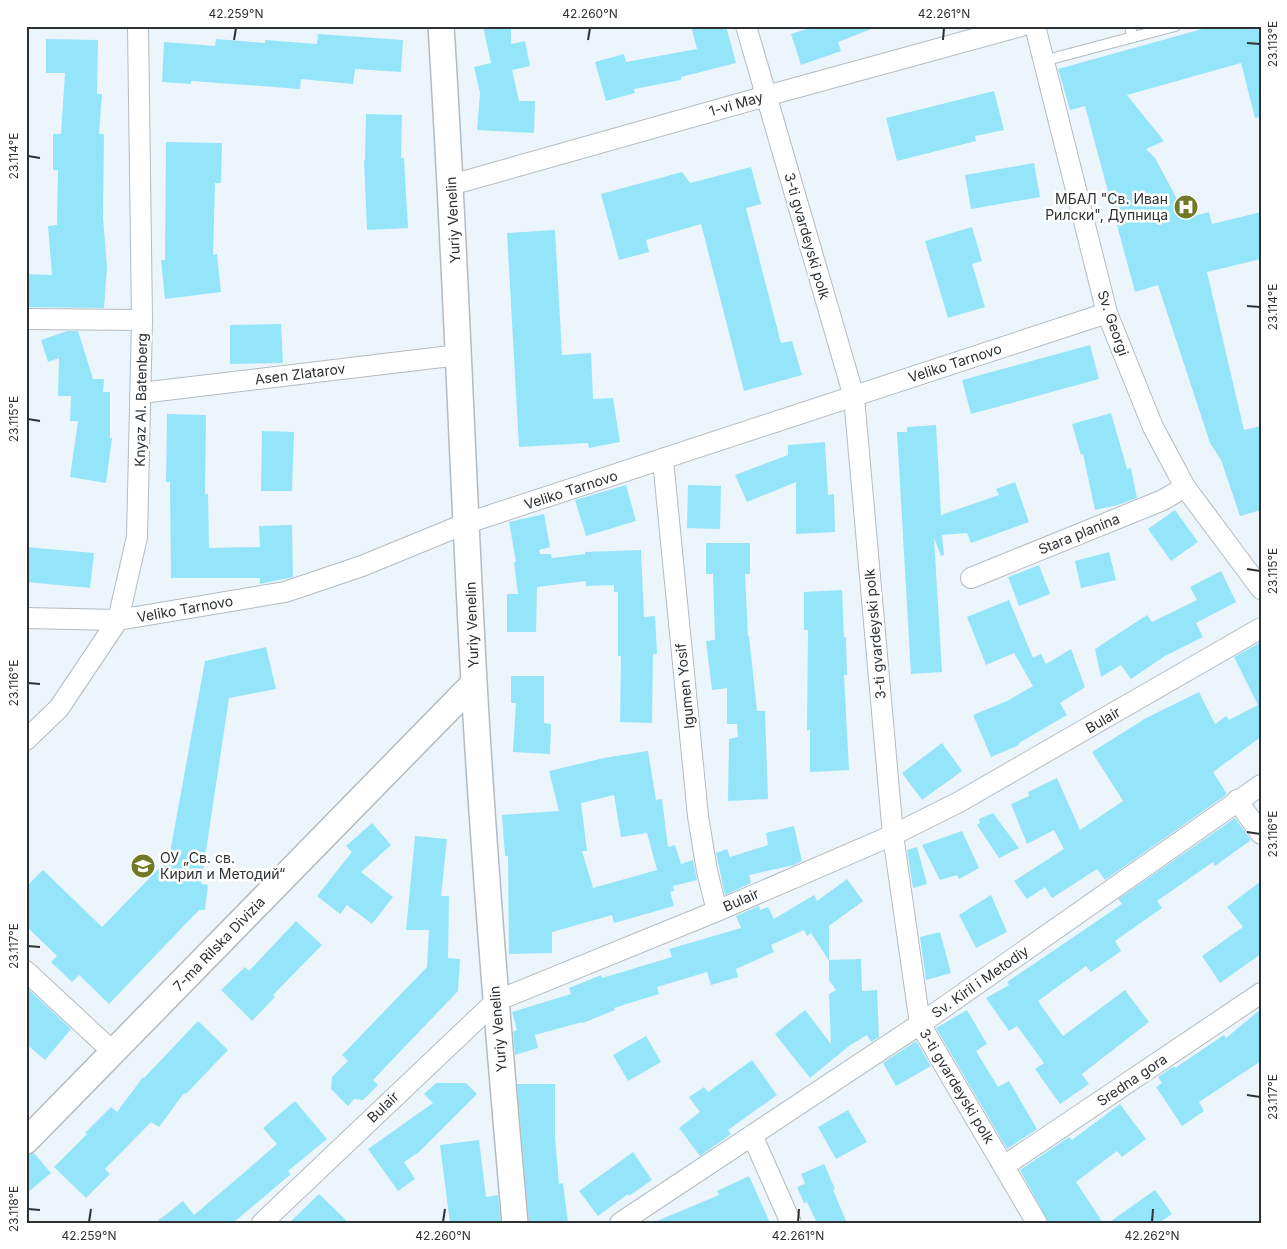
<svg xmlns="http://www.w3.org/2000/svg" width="1287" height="1249" font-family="Inter,sans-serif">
<rect width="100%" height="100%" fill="#edf5fc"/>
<path fill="#95e5fa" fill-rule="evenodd" d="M483,26H511V44L525,41L530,66L512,70L519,101H535L534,133L477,130L480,93L474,67L491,63Z
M691,26H726L736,63L681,77V80L634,89L635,93L606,101L595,62L624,54L626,62L697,49Z
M816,26H874V28L838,42L841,51L801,65L791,34Z
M1213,26H1261V117L1255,118L1241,63L1127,95L1164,141L1146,149L1155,158L1183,210L1192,205L1194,216L1209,212L1212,224L1261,212V259L1207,272L1244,430L1261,426V510L1240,516L1221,460L1210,443L1158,285L1135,292L1085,106L1070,110L1058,69Z
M318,34L403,40L401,72L355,69L353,84L301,79L300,89L191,81V84L162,82L164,42L215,46L216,39L265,43V40L317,44Z
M46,39L98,40L97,94H102L99,134H104L103,217L107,267L104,308L26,307V274L52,275L48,226L57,225L58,170H53V134H61L65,73H46Z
M994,91L1004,130L975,136L976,141L897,161L886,118Z
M366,114L402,115L401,158H404L408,228L367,230L364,160H365Z
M166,142L222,143L221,183H215L213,255L217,254L221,292L165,299L161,260H165Z
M1034,163L1040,197L971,209L965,175Z
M751,167L761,204L746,208L781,343L792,341L802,375L744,391L701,224L646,240L649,252L619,260L601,194L682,172L690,183Z
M972,227L982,261L972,264L985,307L948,318L925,241Z
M555,230L562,355L591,353L593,399L613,398L620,442L589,448L588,443L519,447L507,233Z
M281,324L283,363L230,364V325Z
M67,331H78L93,379H104L103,392H110V438H112L106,483L70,477L78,421H70L71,396H58L59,358L48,362L41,340Z
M1090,345L1099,379L971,414L962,380Z
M1111,413L1127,469L1131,468L1137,498L1118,505L1095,510L1083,454L1081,455L1072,424Z
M167,414L206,415L205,494H208L209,548L260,547L259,526L292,525L293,577L260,584V578H171L170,482H166Z
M936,425L941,515L999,495L996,489L1015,482L1029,522L971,543L967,533L942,535L944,555L941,556L934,538L942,672L911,674L897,432H907V427Z
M262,431L294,432L292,491H261Z
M825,442L828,495L834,494L835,532L796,534V482L747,502L735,475L788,455V445Z
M626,485L636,521L586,536L575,500Z
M688,485L721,486L720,529L687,528Z
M1175,510L1198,542L1171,561L1148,529Z
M544,514L550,547L539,550L540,554H551L552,558L585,554V552L641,550L644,617L655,616L657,654H653L652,723L620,722L621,656H618V592H614V585L586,586V581L537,587L536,632H507V594H518L514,562H516L509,522Z
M706,543H750V574H745L748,636H749L757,711H765L768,799L728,801L729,739L738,737L737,724H727V688L712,690L706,641L715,640L713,574H706Z
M26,547L94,553L90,588L26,582Z
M1109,552L1116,580L1081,588L1075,561Z
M1039,565L1050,594L1019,606L1008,577Z
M1221,571L1236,602L1196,623L1203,637L1165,656L1131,679L1121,665L1101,677L1095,649L1147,615L1152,622L1197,600L1190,587Z
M842,590L844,637H846L847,675H844L849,770L810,772V730H807L808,630H804V592Z
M1009,600L1033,658L1041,654L1046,664L1071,649L1085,687L1060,703L1067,715L1019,743V745L991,757L973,715L1007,701L1033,686L1014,653L986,665L967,617Z
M1261,642V737L1213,772L1227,794L1226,795L1105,880L1097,869L1052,898L1045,887L1027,899L1014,881L1064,849L1054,830L1027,844L1011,804L1029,796L1028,792L1057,778L1080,830L1123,801L1092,752L1146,718L1199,692L1215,724L1226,716L1229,720L1258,705L1234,657Z
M266,647L276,689L229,698L201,884L208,885L205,910H199L109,1004L79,975L72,982L51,962L57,956L26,926V887L43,870L102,927L169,858L205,661Z
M511,676H544V723L551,724L550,754L513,752L516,703H511Z
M942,743L962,771L922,800L902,773Z
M648,751L656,800L662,799L668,847L675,845L681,864L693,860L697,880L673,886L674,891L670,892L674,906L614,923L612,915L552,932V953L509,954L508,856H505L502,815L559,811L549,771L604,758ZM614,795L621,837L647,833L657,870L593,888L582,851H587L581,803Z
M993,813L1019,848L999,858L977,825L980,823L979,819Z
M1235,818L1251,840L1215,866L1213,862L1157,901L1162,908L1115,941L1121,951L1091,972L1086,966L1038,1001L1063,1036L1125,990L1149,1022L1082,1074L1089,1084L1060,1104L1035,1069L1044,1063L1017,1026L1009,1031L986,998L1009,985L1007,982L1122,904L1118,899Z
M372,823L391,845L361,872L393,897L372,924L347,905L340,914L317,896L352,852L346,846Z
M794,826L802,861L794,865L749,875L751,883L725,895L716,853L727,849L730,857L768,845L766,833Z
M962,831L979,868L959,879L957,875L940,880L922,845Z
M415,836L447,839L441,896H449L448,958L460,959L458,991L373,1080L378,1085L363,1100L354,1099L348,1106L331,1089L332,1077L348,1061L342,1055L427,967L429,930H406Z
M917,847L927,884L913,888L907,850Z
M847,879L863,901L829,926V960L861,959L862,991L877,990L879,1037L871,1042L867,1035L849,1046L810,1078L775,1034L805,1010L831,1044L829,994L836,990L829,980V961L811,933L807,936L804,930L771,945L774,952L736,969L738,977L711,985L707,972L657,987L659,994L614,1008L615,1010L583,1023L582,1022L535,1035L538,1048L515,1055L513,1032L517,1030L512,1012L571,994L569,988L601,975L602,978L672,957L669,949L741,928L736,916L759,906L760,910L768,907L774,919L814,895L817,901Z
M1261,881V954L1220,983L1202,956L1243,927L1227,907Z
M991,895L1007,932L976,948L959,915Z
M296,921L322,945L273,995L275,997L252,1021L221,990L245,967L249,971Z
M940,932L951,973L926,980L920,937Z
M26,987L71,1029L45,1060L26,1044Z
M1261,1009V1061L1199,1102L1204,1111L1182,1126L1156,1087L1162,1083L1158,1077L1174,1066L1175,1068L1224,1035L1226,1038Z
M967,1010L987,1044L976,1051L998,1087L1009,1081L1037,1129L1007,1149L936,1028Z
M198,1021L228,1050L186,1094L184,1093L159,1127L151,1122L105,1169L110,1174L86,1198L54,1167L87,1134L85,1133L111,1107L117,1112L143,1077L144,1078Z
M646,1036L661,1062L628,1081L613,1055Z
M916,1041L931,1066L896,1086L883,1063Z
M752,1060L777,1095L728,1130L731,1134L700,1156L679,1128L700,1112L689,1097L704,1087L708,1092Z
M436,1083H466L477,1094L419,1152L404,1162L415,1179L398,1191L368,1149L433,1103L424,1094Z
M517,1084H555V1136L559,1184L563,1183L568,1223H529Z
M295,1101L327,1139L288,1171L291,1174L233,1223H155L183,1201L194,1215L239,1177L277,1144L263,1128Z
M1120,1104L1146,1139L1122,1157L1117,1151L1076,1182L1103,1223H1049L1020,1170L1069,1137L1072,1140Z
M848,1110L867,1142L836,1159L818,1127Z
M479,1140L486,1197L498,1195L501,1223H450L440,1145Z
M633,1152L652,1180L629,1196L628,1194L598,1216L579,1191Z
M34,1153L51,1173L26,1194V1155Z
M824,1164L835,1189L833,1190L847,1223H817L807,1202L804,1203L797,1187L805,1184L801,1174Z
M749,1176L770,1223H652L719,1195L717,1191Z
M1155,1190L1172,1214L1159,1223H1108Z
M319,1194L349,1223H289Z"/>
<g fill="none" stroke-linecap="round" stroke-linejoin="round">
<defs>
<path id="service" d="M1130,26L1132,37
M1043,61L1175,26"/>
<path id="minor" d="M746,26L854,397L893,835L920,1024L1037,1223
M1035,26L1107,313L1153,427L1185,487L1261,589
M451,185L766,96L1021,26
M26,319L142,320
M141,393L459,355
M663,460L698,816L707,871L717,911
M971,578L1163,500L1185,487
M26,618L118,620L285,592L362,566L467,523L1107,313
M26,740L59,708L118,620L137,537L142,320L138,26
M1237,800L1261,834
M26,971L113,1052
M752,1135L791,1223
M1004,1166L1261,993
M262,1223L496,1001L717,911L893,835L959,802L1261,628
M620,1223L920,1024L1261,785"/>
<path id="tertiary" d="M441,26C455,245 462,463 474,682C484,863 499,1043 515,1223
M26,1141L474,683"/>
</defs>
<use href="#service" stroke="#b3bbc1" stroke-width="12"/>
<use href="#minor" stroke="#b3bbc1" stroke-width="22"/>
<use href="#tertiary" stroke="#b3bbc1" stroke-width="28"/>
<use href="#service" stroke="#fff" stroke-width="10"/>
<use href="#minor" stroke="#fff" stroke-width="20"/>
<use href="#tertiary" stroke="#fff" stroke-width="25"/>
</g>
<path fill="none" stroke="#2e3133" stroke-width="2" d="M234,40L236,28M588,40L590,28M943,40L944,28M1247,43L1260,44M28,156L40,158M1247,306L1260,307M28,419L40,421M1247,569L1260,571M28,683L40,684M1247,832L1260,834M28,946L40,947M1247,1095L1260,1097M28,1209L40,1210M89,1222L91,1209M443,1222L445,1209M798,1222L799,1209M1152,1222L1153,1209"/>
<defs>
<symbol id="hospital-disc" viewBox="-11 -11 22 22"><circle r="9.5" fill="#717924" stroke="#fff"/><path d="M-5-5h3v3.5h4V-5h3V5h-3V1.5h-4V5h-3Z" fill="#fff"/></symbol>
<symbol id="school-disc" viewBox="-11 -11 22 22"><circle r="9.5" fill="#717924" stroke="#fff"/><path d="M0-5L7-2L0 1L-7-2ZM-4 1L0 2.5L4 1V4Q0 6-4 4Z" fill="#fff"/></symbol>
</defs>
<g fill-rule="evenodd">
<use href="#hospital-disc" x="1172" y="193" width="28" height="28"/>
<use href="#school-disc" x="129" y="852" width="28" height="28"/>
</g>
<g text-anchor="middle" stroke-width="5" stroke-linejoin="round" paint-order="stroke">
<g font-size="14" fill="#2e3133" stroke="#fff">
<text transform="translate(736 104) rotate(-16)" y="5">1-vi May</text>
<text transform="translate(453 220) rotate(-93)" y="5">Yuriy Venelin</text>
<text transform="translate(807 236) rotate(74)" y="5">3-ti gvardeyski polk</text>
<text transform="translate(1113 323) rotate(71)" y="5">Sv. Georgi</text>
<text transform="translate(955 363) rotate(-18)" y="5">Veliko Tarnovo</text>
<text transform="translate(300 374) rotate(-7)" y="5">Asen Zlatarov</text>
<text transform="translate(141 400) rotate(-89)" y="5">Knyaz Al. Batenberg</text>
<text transform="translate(571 490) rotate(-18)" y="5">Veliko Tarnovo</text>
<text transform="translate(1079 534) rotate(-22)" y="5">Stara planina</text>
<text transform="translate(185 609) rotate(-10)" y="5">Veliko Tarnovo</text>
<text transform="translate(472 625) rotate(-92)" y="5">Yuriy Venelin</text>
<text transform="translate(875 634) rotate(-95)" y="5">3-ti gvardeyski polk</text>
<text transform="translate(685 686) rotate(-96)" y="5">Igumen Yosif</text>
<text transform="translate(1103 720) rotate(-30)" y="5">Bulair</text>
<text transform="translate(741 900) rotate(-23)" y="5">Bulair</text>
<text transform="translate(219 944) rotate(-46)" y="5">7-ma Rilska Divizia</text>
<text transform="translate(980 982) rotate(-35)" y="5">Sv. Kiril i Metodiy</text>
<text transform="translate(498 1029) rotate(-95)" y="5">Yuriy Venelin</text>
<text transform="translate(1132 1080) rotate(-34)" y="5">Sredna gora</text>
<text transform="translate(957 1086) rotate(59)" y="5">3-ti gvardeyski polk</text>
<text transform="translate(383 1107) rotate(-44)" y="5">Bulair</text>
</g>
<g font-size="14" fill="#2e3133" stroke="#fff" text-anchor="end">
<text x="1168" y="204">МБАЛ "Св. Иван<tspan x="1168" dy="16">Рилски", Дупница</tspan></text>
<text x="160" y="863" text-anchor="start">ОУ „Св. св.<tspan x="160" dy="16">Кирил и Методий“</tspan></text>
</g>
</g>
<rect width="1287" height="1249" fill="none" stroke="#ffffff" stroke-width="55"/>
<rect x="28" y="28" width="1232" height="1194" fill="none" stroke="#2e3133" stroke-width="2"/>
<g font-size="12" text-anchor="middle" fill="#2e3133">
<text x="236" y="18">42.259°N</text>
<text x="590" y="18">42.260°N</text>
<text x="944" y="18">42.261°N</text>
<text transform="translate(1273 44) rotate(-90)" y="4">23.113°E</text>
<text transform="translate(14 156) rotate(-90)" y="4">23.114°E</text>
<text transform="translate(1273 307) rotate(-90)" y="4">23.114°E</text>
<text transform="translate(14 419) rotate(-90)" y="4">23.115°E</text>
<text transform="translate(1273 571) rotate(-90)" y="4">23.115°E</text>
<text transform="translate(14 683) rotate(-90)" y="4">23.116°E</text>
<text transform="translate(1273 834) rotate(-90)" y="4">23.116°E</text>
<text transform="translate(14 946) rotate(-90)" y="4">23.117°E</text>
<text transform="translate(1273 1097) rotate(-90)" y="4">23.117°E</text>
<text transform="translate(14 1209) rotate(-90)" y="4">23.118°E</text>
<text x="89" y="1240">42.259°N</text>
<text x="443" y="1240">42.260°N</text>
<text x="798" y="1240">42.261°N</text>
<text x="1152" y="1240">42.262°N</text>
</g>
</svg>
